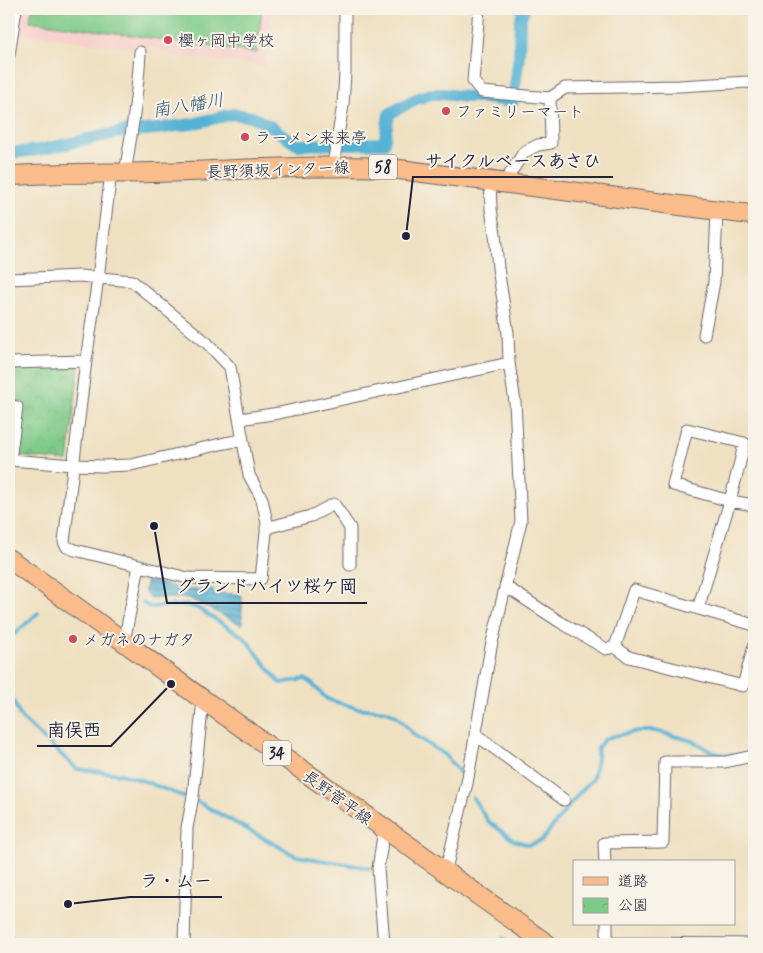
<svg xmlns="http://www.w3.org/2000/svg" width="763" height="953" font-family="Mynerve,'Klee One',sans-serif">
<defs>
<pattern id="park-crowns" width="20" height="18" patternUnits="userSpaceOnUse" patternTransform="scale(1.25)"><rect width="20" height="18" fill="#7eca88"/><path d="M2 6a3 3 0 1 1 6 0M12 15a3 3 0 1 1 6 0" fill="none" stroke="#6dad76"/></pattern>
<pattern id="water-rules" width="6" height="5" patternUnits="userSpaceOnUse" patternTransform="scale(1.25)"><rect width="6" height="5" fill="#56b2d4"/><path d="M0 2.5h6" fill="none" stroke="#4790ad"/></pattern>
</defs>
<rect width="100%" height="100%" fill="#f7f3e8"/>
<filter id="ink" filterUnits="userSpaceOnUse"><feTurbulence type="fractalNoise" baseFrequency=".02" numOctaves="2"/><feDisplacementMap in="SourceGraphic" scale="10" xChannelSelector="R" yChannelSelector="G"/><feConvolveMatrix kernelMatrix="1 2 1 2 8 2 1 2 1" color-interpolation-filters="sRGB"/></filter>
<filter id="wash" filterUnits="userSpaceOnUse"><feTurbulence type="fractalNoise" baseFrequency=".0096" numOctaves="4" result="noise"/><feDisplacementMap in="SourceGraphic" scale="20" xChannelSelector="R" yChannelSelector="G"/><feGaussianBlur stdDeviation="1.12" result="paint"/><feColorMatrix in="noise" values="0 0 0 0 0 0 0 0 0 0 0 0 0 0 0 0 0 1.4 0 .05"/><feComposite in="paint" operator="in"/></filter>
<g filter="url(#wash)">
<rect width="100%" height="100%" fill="#efe0c1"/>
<path fill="#f7d0cc" d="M23,9H272L266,66L173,55L153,47L134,46V49L20,33Z"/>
<path fill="#7eca88" stroke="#507662" d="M32,9H262L257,53L30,21Z"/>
<path fill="url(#park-crowns)" stroke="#507662" d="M79,366L68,461L17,456L24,403L9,400V368Z"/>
<path fill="url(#water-rules)" stroke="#3c6a88" d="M147,580L185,590L213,589L214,593L239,594L242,596V621H244L242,625L188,598H151C142,592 145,589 147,580Z"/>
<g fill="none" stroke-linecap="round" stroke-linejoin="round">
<path stroke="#56b2d4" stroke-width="4" d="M143,603L149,607L187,605L197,608L244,637L280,683L305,679L312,684L327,699L356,708L387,711L393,714L399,718L413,734L445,755L460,773
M9,639L38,613
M9,691L21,718L77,769L120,774L144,781L187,798
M473,798L488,821L513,840L529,845L542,840L580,792L592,780L596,766L598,747L604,740L610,737L638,731H655L693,741L712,752L728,756L732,755
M198,802L296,856L369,868
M503,938L509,944"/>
<path stroke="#56b2d4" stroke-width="12" d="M9,153L39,150L121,132L156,129L192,124L233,114L252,117L272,127L297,145L384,143L389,114L416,99L431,94H444L466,97H478L513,102L519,56L520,21L524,9"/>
</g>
</g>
<g filter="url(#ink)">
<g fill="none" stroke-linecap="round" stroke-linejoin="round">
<defs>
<path id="minor" d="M479,9L473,81L482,92L550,98L551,143L538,145L524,152L504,183
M9,55L16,9
M550,98L565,88L680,86L748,82L754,83
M333,165L343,105L345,74V9
M125,173C132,132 138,94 140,52
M9,279L80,276L132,281L207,343L230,367L249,475L262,499L267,523L261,579L188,578L75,550L67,547L64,542L86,361L98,278L111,173
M704,335L714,282L717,211
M9,363L86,361
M9,405L17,407L10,460L73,465L103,466L131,465L225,443L242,440
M240,419L279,413L509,363
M687,429L744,443L741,458L730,501L673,485Z
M266,528L311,516L334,504L350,528V565
M505,586L560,622L606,649L615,647L634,590L754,625
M698,609L730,501L754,505
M124,642L139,566
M615,647L629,657L743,686L754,646
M475,734L564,800
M384,829L378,869L384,944
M605,862L604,843L663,842L665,762H725L748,757L754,758
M445,873L467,783L491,647L521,521L515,402L509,363L508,333L498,268L495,234L491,209L490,181
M607,924V944
M607,943L754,944
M184,944L187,828L193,796L203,700"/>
<path id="primary" d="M9,176C62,172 116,174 169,172C239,170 310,165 380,167L754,215
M9,559C75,605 140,654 205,701C319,783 433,864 547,944"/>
</defs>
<use href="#minor" stroke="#6a646a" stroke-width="13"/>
<use href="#primary" stroke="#6a646a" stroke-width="21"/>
<use href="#minor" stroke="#fff" stroke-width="11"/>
<use href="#primary" stroke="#f9bc8a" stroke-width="19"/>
</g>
</g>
<g fill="#d1495b" stroke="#f7f3e8" stroke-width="2">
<circle cx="168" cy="40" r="5"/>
<circle cx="446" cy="111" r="5"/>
<circle cx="245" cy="137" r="5"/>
<circle cx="73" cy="639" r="5"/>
</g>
<g text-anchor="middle" stroke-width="4" stroke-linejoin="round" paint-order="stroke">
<g fill="#f7f3e8" stroke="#62616f" stroke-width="1">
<rect x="369" y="154.5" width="28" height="25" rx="4"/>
<rect x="263" y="740.5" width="28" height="25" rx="4"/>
</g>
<g font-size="15" font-weight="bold" fill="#22223b">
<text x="383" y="172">58</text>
<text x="277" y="758">34</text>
</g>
<g font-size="16" fill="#22223b" stroke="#f7f3e8" text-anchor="start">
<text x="178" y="46">櫻ヶ岡中学校</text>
<text x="456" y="117">ファミリーマート</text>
<text x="255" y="143">ラーメン来来亭</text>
<text x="83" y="645">メガネのナガタ</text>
</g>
<g font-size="16" fill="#22223b" stroke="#f7f3e8">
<text transform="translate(278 169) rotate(-2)" y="6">長野須坂インター線</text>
<text transform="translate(338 797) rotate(36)" y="6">長野菅平線</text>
</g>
<g font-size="18" font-style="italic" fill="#345471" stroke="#f7f3e8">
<text transform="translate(188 105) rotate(-9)" y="6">南八幡川</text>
</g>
</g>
<path fill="none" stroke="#22223b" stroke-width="2" d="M406 236L413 177H613M154 526L167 603H367M171 684L111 746H37M68 904L130 897H222"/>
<g fill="#22223b" stroke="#f7f3e8" stroke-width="2">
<circle cx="406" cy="236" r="5"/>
<circle cx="154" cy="526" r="5"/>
<circle cx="171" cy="684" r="5"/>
<circle cx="68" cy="904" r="5"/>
</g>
<g font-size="18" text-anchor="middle" font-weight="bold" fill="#22223b" stroke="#f7f3e8" stroke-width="4" stroke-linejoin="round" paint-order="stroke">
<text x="513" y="167">サイクルベースあさひ</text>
<text x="267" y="592">グランドハイツ桜ケ岡</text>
<text x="74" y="736">南俣西</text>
<text x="176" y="887">ラ・ムー</text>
</g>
<rect width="763" height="953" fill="none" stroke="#f7f3e8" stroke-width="30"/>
<rect x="573" y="860" width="162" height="65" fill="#f7f3e8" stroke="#a29fa3"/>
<rect x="583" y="877" width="25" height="8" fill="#f9bc8a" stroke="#a29fa3"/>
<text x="618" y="886" font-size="15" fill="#22223b">道路</text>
<rect x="583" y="898" width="25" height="15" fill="url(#park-crowns)" stroke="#a29fa3"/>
<text x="618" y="910" font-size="15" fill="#22223b">公園</text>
</svg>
